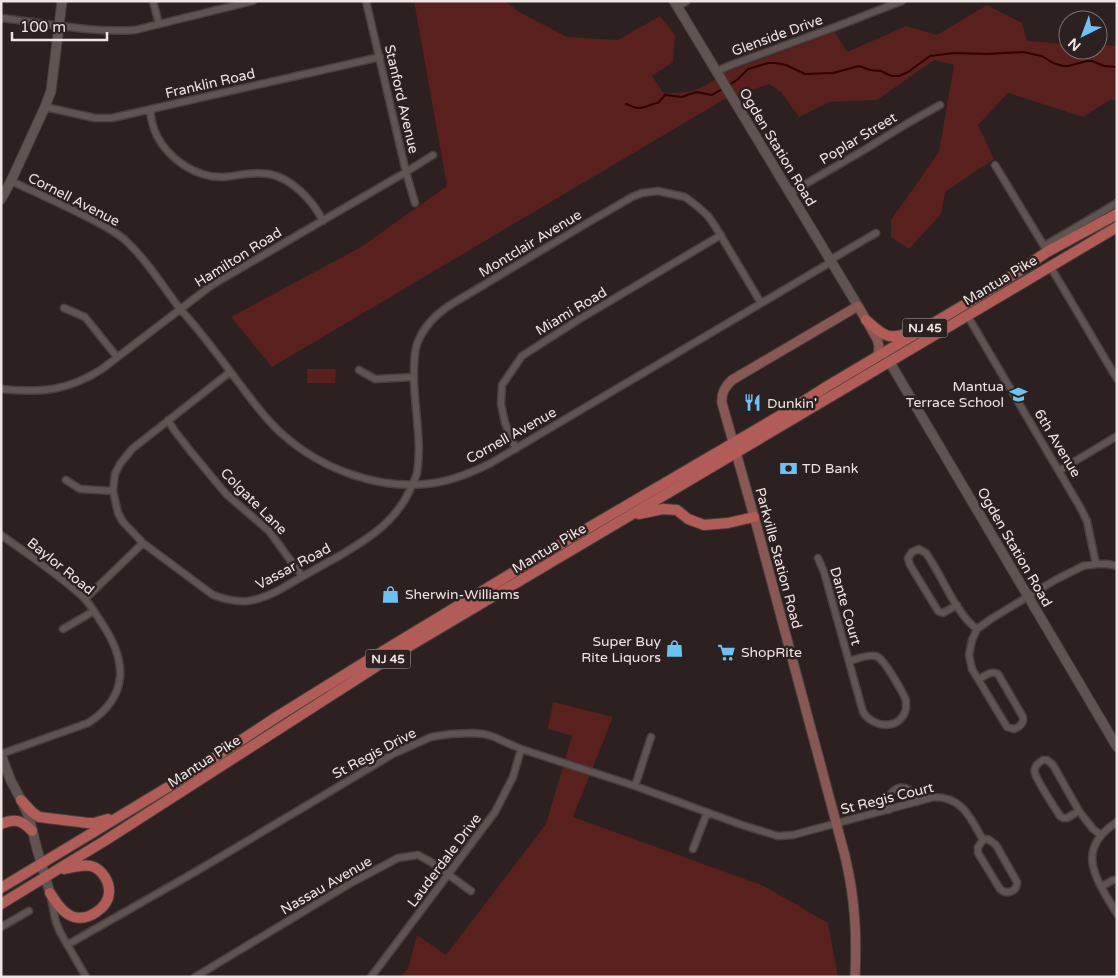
<svg xmlns="http://www.w3.org/2000/svg" width="1118" height="978" font-family="'Varela Round',sans-serif">
<rect width="100%" height="100%" fill="#2c2120"/>
<path fill="#59201d" d="M414,1H505L519,12L567,37L618,40L660,16L675,35L673,62L652,76L664,94L689,92L707,85L724,73L835,32L847,52L906,26L937,35L987,5L1022,23L1027,41L1068,44V50H1098V45L1117,46V101L1111,99L1083,117L1008,93L978,125L994,159L945,192L941,214L909,249L891,237V220L939,152L954,65L934,60L877,100L829,102L799,117L781,92L769,84L723,100L272,367L231,317L361,247L447,186Z
M307,369H336L335,383H307Z
M553,702L613,717L573,817L764,886L828,923L838,977H400L408,969L417,935L446,955L546,824L572,736L548,729Z"/>
<g fill="none" stroke-linecap="round" stroke-linejoin="round">
<path stroke="#330001" stroke-width="2" d="M728,86L738,79L748,69L768,63H775L786,65L805,74L833,73L859,66L870,70L881,71L889,75L893,76H899L908,72L930,56L954,53L987,54L1023,52L1042,56L1053,63L1063,66H1068L1087,61H1092L1104,66L1117,67
M626,104C630,105 634,108 638,108C645,109 651,103 658,103L665,95L682,97L696,92L712,95L724,88"/>
<defs>
<path id="minor" d="M153,1L159,24
M366,1L406,172L415,203
M677,7L687,1
M1,18C45,23 91,33 135,30L253,1
M717,71L731,65L835,27L902,1
M45,107L95,118H112L380,57
M150,110C151,119 153,128 157,136C169,159 196,178 223,177C238,176 253,171 269,174C292,178 313,201 323,221
M995,165L1044,246L1047,252
M11,181C35,192 59,203 83,215C97,222 112,229 125,240C147,260 163,287 181,310C189,319 196,327 203,336C214,350 225,364 235,378C250,397 263,417 281,433C322,470 380,491 434,483C454,480 473,472 491,463L831,262
M790,193L864,150L908,123L940,105
M1044,246L1117,203
M830,260L876,233
M1050,266L1117,379
M64,308L85,317L117,357
M967,315L1080,507L1087,521L1096,564
M359,370L375,379L414,377
M230,372L132,449L120,464L115,474L114,482L113,491L118,513L123,522L143,543L213,595C241,605 255,603 281,589C301,577 321,566 341,555C364,541 387,527 402,504C406,499 415,480 417,473C422,444 415,411 414,382C414,369 413,356 417,344C424,325 438,312 455,302L589,222L632,197L642,193L658,191L685,197L697,206L708,216L715,226L761,303
M1,389C41,393 68,391 102,369L212,285L406,172L433,155
M168,420L174,430L192,453L226,494L269,531L302,576
M516,449L505,423L501,404L502,385L522,356L578,320L721,235
M1060,470L1117,436
M66,480L80,489L113,491
M1,535C29,555 58,574 83,597C90,604 96,614 101,622C127,660 130,696 88,723L1,754
M818,558L824,572L863,712C873,728 900,731 906,709C906,707 906,704 906,701C905,696 887,665 882,661C880,658 879,657 876,656C868,654 857,659 849,661
M85,599L143,543
M957,605L943,613L938,611L910,565L908,558L912,552L919,549L926,553C942,575 955,613 977,629
M63,629L94,611
M979,679C985,676 991,670 998,674L1023,717C1024,723 1020,727 1014,729L1007,727L972,669L969,655L972,640L977,629L991,619L1055,580L1083,566L1096,564H1107L1117,566
M1043,760H1047L1053,765L1079,811L1067,818H1063L1060,816C1056,810 1036,779 1035,773C1033,767 1038,763 1043,760Z
M635,786L651,737
M889,810C884,786 909,778 917,802
M1079,811L1093,829L1101,835
M1117,822C1073,850 1097,880 1117,914
M693,849L707,813
M1101,887L1113,880H1117
M51,899L56,922L60,932L86,977
M1,927L29,911
M67,945L195,872L393,754L431,737L450,734L473,733L484,734L494,737L521,749L635,786L742,825L778,836L793,835L934,797C963,797 971,819 983,840L978,847V853L1000,889C1007,895 1017,892 1017,882L996,845L988,839L983,840
M195,977L351,883L398,858L418,855L431,862L471,891
M371,977L495,812L513,777L521,749"/>
<path id="tertiary" d="M674,1L858,306
M1,199L11,181L45,107L51,91L62,1
M889,361L1117,747
M1,755L11,781L21,800L29,817L37,849L50,893"/>
<path id="secondary" d="M855,977C857,934 855,898 845,856L757,527L722,403C721,393 725,387 732,380L858,306L877,339L879,346L878,355"/>
<path id="primary" d="M866,320C882,334 887,341 908,333
M639,514L663,509L677,510L688,519L704,525L728,523L754,517
M21,800L32,812L39,817L88,823H94L108,819
M1,824C15,818 22,820 32,831
M1,888L193,772L278,716L365,662L542,555L793,408L826,387L1001,283L1047,252L1117,214
M50,893C56,902 63,914 74,917C88,921 108,908 109,893C110,882 102,869 91,866C82,864 72,868 64,869
M1,904L106,840L391,657L1117,227"/>
</defs>
<use href="#minor" stroke="#483f3e" stroke-width="9"/>
<use href="#tertiary" stroke="#483f3e" stroke-width="11"/>
<use href="#secondary" stroke="#483f3e" stroke-width="11"/>
<use href="#primary" stroke="#483f3e" stroke-width="12"/>
<use href="#minor" stroke="#605452" stroke-width="6"/>
<use href="#tertiary" stroke="#605452" stroke-width="9"/>
<use href="#secondary" stroke="#895855" stroke-width="9"/>
<use href="#primary" stroke="#b25c57" stroke-width="10"/>
</g>
<defs>
<symbol id="school-bare" viewBox="-9 -9 18 18"><path d="M0-5L7-2L0 1L-7-2ZM-4 1L0 2.5L4 1V4Q0 6-4 4Z" fill="#6dc2f3" stroke="#2c2120" stroke-width="2.5" paint-order="stroke"/></symbol>
<symbol id="restaurant-bare" viewBox="-9 -9 18 18"><path d="M-5-6h1v4h1v-4h1v4h1v-4h1v5L-1.5 .5V6h-2V.5L-5-1ZM5-6V6H3V1.5H1.5Q1.5-4 5-6Z" fill="#6dc2f3" stroke="#2c2120" stroke-width="2.5" paint-order="stroke"/></symbol>
<symbol id="bank-bare" viewBox="-9 -9 18 18"><path d="M-6-4H6V4H-6ZM0-2.3a2.3 2.3 0 1 0 0 4.6a2.3 2.3 0 1 0 0-4.6Z" fill="#6dc2f3" stroke="#2c2120" stroke-width="2.5" paint-order="stroke"/></symbol>
<symbol id="shop-bare" viewBox="-9 -9 18 18"><path d="M-5-2.5h2.3a2.7 3.5 0 0 1 5.4 0H5L5.5 6h-11ZM-1.5-2.5h3a1.5 2.3 0 0 0-3 0Z" fill="#6dc2f3" stroke="#2c2120" stroke-width="2.5" paint-order="stroke"/></symbol>
<symbol id="supermarket-bare" viewBox="-9 -9 18 18"><path d="M-6-5.5h2.5l.6 2H6L4.5 2H-2.5L-4.4-4H-6ZM-1.5 3.2a1.3 1.3 0 1 0 .1 0ZM3 3.2a1.3 1.3 0 1 0 .1 0Z" fill="#6dc2f3" stroke="#2c2120" stroke-width="2.5" paint-order="stroke"/></symbol>
</defs>
<g fill-rule="evenodd">
<use href="#school-bare" x="1006" y="382" width="25" height="25"/>
<use href="#restaurant-bare" x="740" y="390" width="25" height="25"/>
<use href="#bank-bare" x="776" y="456" width="25" height="25"/>
<use href="#shop-bare" x="378" y="582" width="25" height="25"/>
<use href="#shop-bare" x="662" y="636" width="25" height="25"/>
<use href="#supermarket-bare" x="714" y="640" width="25" height="25"/>
</g>
<g text-anchor="middle" stroke-width="5" stroke-linejoin="round" paint-order="stroke">
<g fill="#2c2120" stroke="#b3abaa" stroke-width="1">
<rect x="902.5" y="318.5" width="45" height="19" rx="4"/>
<rect x="365.5" y="649.5" width="45" height="19" rx="4"/>
</g>
<g font-size="12" font-weight="bold" fill="#ede6e5">
<text x="925" y="332">NJ 45</text>
<text x="388" y="663">NJ 45</text>
</g>
<g font-size="14" fill="#ede6e5" stroke="#2c2120">
<text transform="translate(777 35) rotate(-20)" y="5">Glenside Drive</text>
<text transform="translate(210 83) rotate(-13)" y="5">Franklin Road</text>
<text transform="translate(402 99) rotate(77)" y="5">Stanford Avenue</text>
<text transform="translate(858 138) rotate(-31)" y="5">Poplar Street</text>
<text transform="translate(778 147) rotate(59)" y="5">Ogden Station Road</text>
<text transform="translate(74 199) rotate(27)" y="5">Cornell Avenue</text>
<text transform="translate(530 243) rotate(-31)" y="5">Montclair Avenue</text>
<text transform="translate(238 257) rotate(-32)" y="5">Hamilton Road</text>
<text transform="translate(1000 280) rotate(-31)" y="5">Mantua Pike</text>
<text transform="translate(571 311) rotate(-31)" y="5">Miami Road</text>
<text transform="translate(511 435) rotate(-29)" y="5">Cornell Avenue</text>
<text transform="translate(1058 443) rotate(59)" y="5">6th Avenue</text>
<text transform="translate(254 501) rotate(45)" y="5">Colgate Lane</text>
<text transform="translate(1015 547) rotate(60)" y="5">Ogden Station Road</text>
<text transform="translate(549 548) rotate(-31)" y="5">Mantua Pike</text>
<text transform="translate(779 558) rotate(75)" y="5">Parkville Station Road</text>
<text transform="translate(61 566) rotate(39)" y="5">Baylor Road</text>
<text transform="translate(293 566) rotate(-28)" y="5">Vassar Road</text>
<text transform="translate(846 606) rotate(74)" y="5">Dante Court</text>
<text transform="translate(374 753) rotate(-28)" y="5">St Regis Drive</text>
<text transform="translate(204 761) rotate(-33)" y="5">Mantua Pike</text>
<text transform="translate(887 798) rotate(-14)" y="5">St Regis Court</text>
<text transform="translate(444 860) rotate(-53)" y="5">Lauderdale Drive</text>
<text transform="translate(326 885) rotate(-30)" y="5">Nassau Avenue</text>
</g>
<g font-size="14" fill="#ede6e5" stroke="#2c2120" text-anchor="start">
<text x="1004" y="391" text-anchor="end">Mantua<tspan x="1004" dy="16">Terrace School</tspan></text>
<text x="767" y="408">Dunkin'</text>
<text x="802" y="473">TD Bank</text>
<text x="405" y="599">Sherwin-Williams</text>
<text x="661" y="646" text-anchor="end">Super Buy<tspan x="661" dy="16">Rite Liquors</tspan></text>
<text x="741" y="657">ShopRite</text>
</g>
</g>
<rect width="1118" height="978" fill="none" stroke="#ede6e5" stroke-width="5"/>
<g transform="translate(1083 35) rotate(222)"><circle r="24" fill="#2c2120" stroke="#79706f"/>
<path d="M0-4L9 19L0 12L-9 19Z" fill="#6dc2f3"/>
<text y="-8" font-size="14" font-weight="bold" text-anchor="middle" fill="#ede6e5">N</text>
</g>
<path d="M12 32v8h95v-8" fill="none" stroke="#ede6e5" stroke-width="2.5"/>
<text x="20" y="32" font-size="15" fill="#ede6e5" stroke="#2c2120" stroke-width="4" paint-order="stroke">100 m</text>
</svg>
